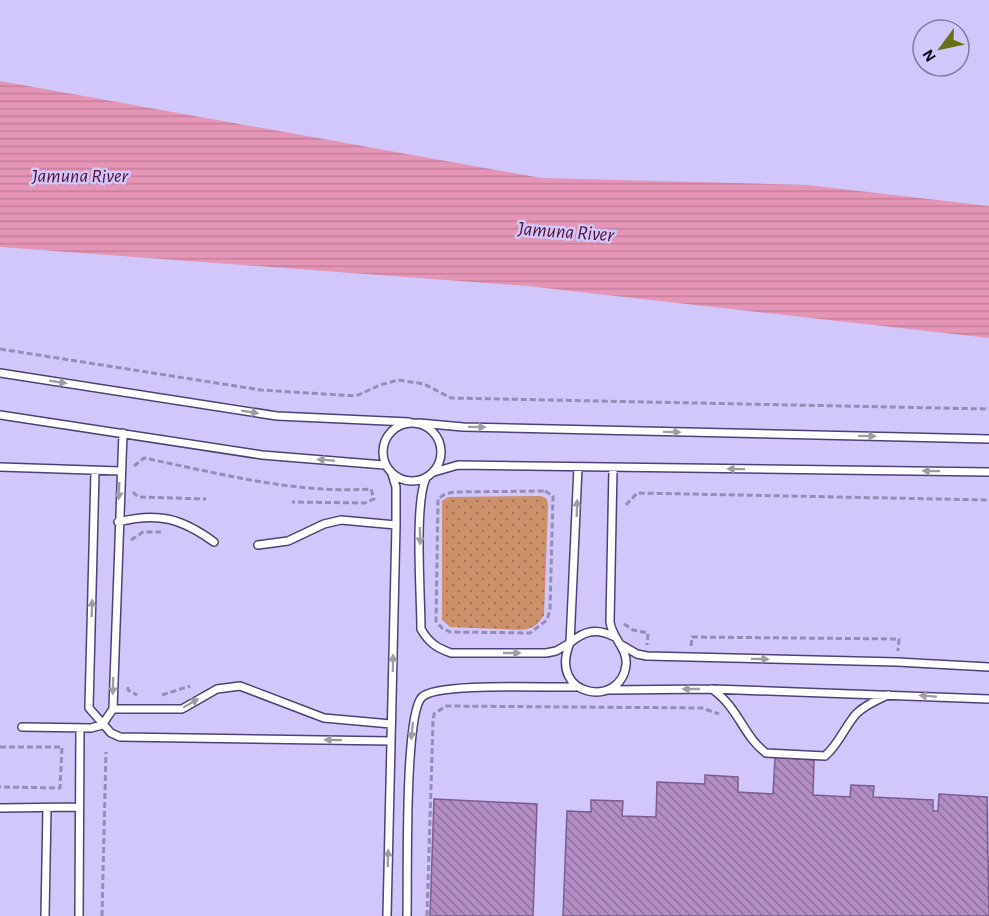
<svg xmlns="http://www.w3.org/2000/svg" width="989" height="916" font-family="'Alegreya Sans',sans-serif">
<defs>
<pattern id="grass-dots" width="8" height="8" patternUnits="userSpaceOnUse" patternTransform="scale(1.5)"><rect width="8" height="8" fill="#cc916a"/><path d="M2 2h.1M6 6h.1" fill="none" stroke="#a47456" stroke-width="1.8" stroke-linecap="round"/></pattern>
<pattern id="water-rules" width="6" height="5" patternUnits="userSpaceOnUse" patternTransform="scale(1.5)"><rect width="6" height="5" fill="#e595b5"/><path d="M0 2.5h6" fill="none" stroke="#c37f9b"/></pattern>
<pattern id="building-back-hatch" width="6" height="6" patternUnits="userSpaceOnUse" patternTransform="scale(1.5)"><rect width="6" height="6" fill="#b38ec4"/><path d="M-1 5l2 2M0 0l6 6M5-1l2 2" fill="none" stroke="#90729e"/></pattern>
</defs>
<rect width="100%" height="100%" fill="#d2c7fa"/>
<path fill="url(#grass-dots)" d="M541,496L547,499L548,506L544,615C538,625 532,629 520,630L450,627L442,620V501L448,497Z"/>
<path fill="url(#water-rules)" d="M0,81L541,178L807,185L989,206V338L527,286L0,247Z"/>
<path fill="url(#building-back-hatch)" stroke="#7d5b8e" stroke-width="1.5" d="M775,757L814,760L813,795L850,797L851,785L874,786L873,797L933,800V811H938L939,794L987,797L989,916H563L567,811L591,812V800L623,801L622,816L656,817L657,782L705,784V775L738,777V792L773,794Z
M434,799L537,804L533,916H430Z"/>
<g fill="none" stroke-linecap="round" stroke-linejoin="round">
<defs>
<path id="lane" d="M0,373L277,416L409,422
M0,415L262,455L384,465
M383 452a29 29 0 1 1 58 0a29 29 0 1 1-58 0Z
M419,423L463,427L989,439
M0,467L120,471
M613,468L610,622C612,638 628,649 626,665C621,709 547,697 570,643C585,630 597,628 615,637
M95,472L89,708L111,733L120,737L391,741
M434,472L458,465L989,472
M426,478C414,504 421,596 421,629C429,643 437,648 451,653H546L556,651L570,643L578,467
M118,522C158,512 181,518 214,542
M258,545L288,541L324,524L341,520L396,525
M620,644L637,654L647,656L897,662L989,667
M712,689C739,708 743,736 766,753L825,756C839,744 844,728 856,714C865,705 877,700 888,695
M609,690L712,689L989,699
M113,709H182L217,689L240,686L324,718L391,724
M22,727L91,728L102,725L113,709L123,433
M0,808L79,807
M45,916L47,808
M79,916L80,728
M387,916L396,525V487L392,474
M407,916C408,882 404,714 422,697C437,682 550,688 576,687"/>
</defs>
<use href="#lane" stroke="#4f4176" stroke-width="10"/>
<path stroke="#968cb6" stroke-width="3" stroke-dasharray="6 3" stroke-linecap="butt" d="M0,349L261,390L356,396L380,385L398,380L424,384L451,398L989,409
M134,466L144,458C218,473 294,494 371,489L374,499L365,503L292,502
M545,491L553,496L550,610L547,620L530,633L450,632L442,628L436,621L438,499L445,494L454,492Z
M133,492L138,497L206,499
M626,505L637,493L989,500
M131,540L143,532H161
M624,624L633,630L648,633L647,645
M691,646L692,637L899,639L898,651
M128,687V690L137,695
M162,695L190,686
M0,747H62L60,788L0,787
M102,916L106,752
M427,916L433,722L434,714L446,706L702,708L719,714"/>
<use href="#lane" stroke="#fff" stroke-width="7"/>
</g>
<defs><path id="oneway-solid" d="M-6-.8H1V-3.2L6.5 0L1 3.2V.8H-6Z" transform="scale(1.5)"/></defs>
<g fill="#9e9ca4">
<use href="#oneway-solid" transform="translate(58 382) rotate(9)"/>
<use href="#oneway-solid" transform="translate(250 412) rotate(9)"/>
<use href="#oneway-solid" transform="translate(477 427) rotate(1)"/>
<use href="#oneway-solid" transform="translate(672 432) rotate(1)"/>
<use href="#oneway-solid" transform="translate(867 436) rotate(1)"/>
<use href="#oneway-solid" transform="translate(326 460) rotate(-175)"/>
<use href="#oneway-solid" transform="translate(736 469) rotate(-179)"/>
<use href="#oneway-solid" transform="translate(931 471) rotate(-179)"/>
<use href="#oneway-solid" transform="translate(119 491) rotate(92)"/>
<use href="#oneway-solid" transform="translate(577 508) rotate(-88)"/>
<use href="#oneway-solid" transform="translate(420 536) rotate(89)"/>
<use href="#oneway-solid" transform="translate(92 608) rotate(-88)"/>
<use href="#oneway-solid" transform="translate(512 653)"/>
<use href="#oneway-solid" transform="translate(760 659) rotate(1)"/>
<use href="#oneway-solid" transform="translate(393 663) rotate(-89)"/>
<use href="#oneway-solid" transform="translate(113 686) rotate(91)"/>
<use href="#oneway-solid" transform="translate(691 689) rotate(180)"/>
<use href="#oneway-solid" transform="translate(928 696) rotate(-176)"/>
<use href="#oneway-solid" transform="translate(191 703) rotate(-30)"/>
<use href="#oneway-solid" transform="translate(412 731) rotate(96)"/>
<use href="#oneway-solid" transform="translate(333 740) rotate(-179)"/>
<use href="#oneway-solid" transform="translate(388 858) rotate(-89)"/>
</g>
<g text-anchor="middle" stroke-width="5" stroke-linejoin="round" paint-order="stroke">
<g font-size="20" font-style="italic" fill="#550f32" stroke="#d2c7fa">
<text x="80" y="182">Jamuna River</text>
<text transform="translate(566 231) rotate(4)" y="7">Jamuna River</text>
</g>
</g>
<g transform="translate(941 48) rotate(237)"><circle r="28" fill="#d2c7fa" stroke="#837aa1" stroke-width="1.5"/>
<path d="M0-4.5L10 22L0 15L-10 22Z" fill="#697018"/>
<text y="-9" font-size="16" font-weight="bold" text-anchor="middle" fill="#0d071c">N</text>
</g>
</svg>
